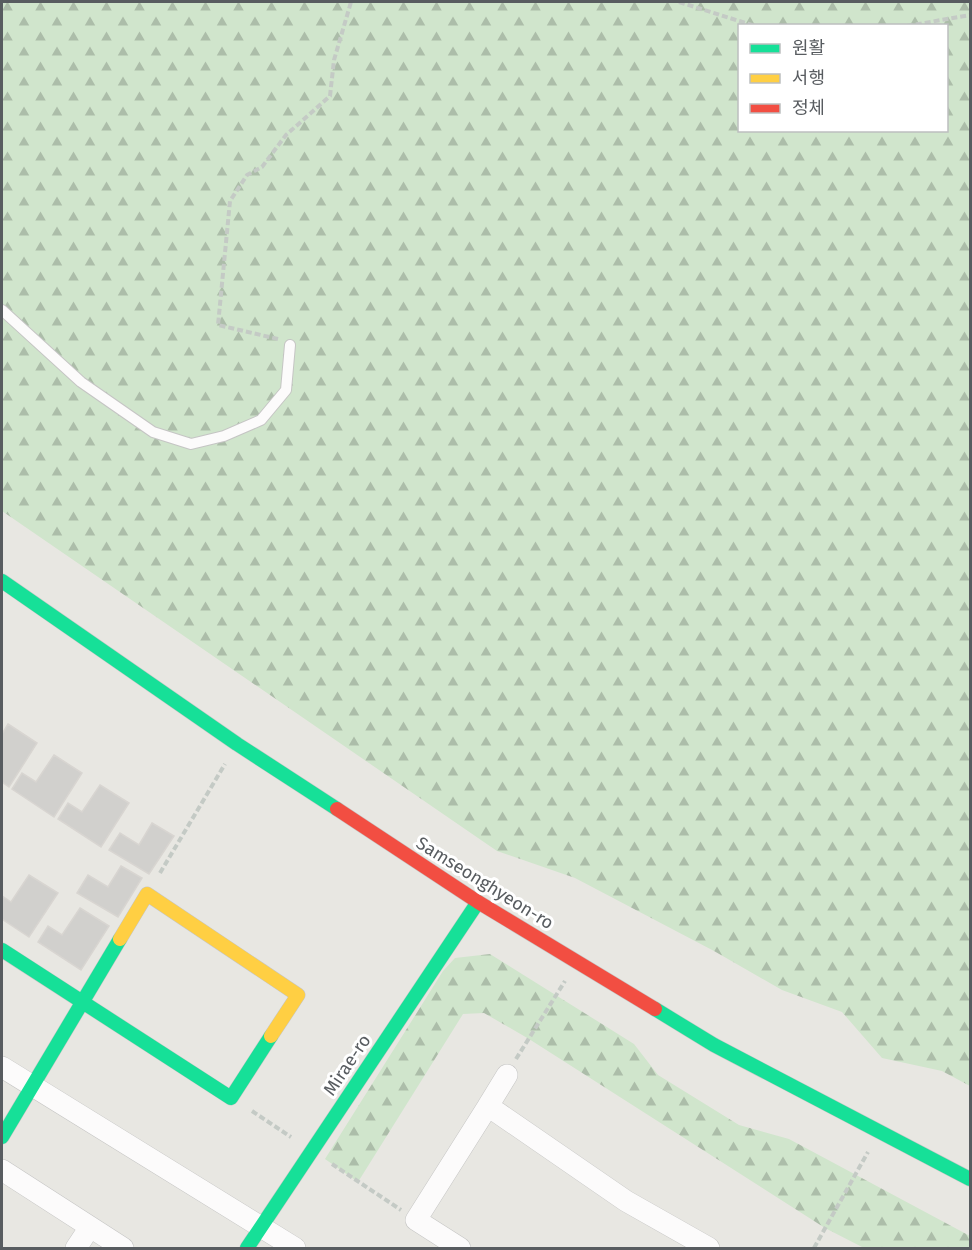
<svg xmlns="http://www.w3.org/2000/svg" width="972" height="1250" font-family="'Fira Sans','Noto Sans KR',sans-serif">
<defs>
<pattern id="forest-firs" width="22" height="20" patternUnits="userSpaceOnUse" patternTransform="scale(1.5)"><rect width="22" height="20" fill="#d0e5cc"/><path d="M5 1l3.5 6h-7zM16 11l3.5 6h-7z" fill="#acbda9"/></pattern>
</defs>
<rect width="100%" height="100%" fill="#e8e7e2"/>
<path fill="url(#forest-firs)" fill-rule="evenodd" d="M2,2H970V1086L942,1071L882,1058L842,1012L782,990L714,951L575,878L497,851L2,511ZM740,26H946V130H740Z
M490,954L634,1044L658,1075L739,1125L789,1139L970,1236V1248H864L825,1228L529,1039L484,1013L463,1014L358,1182L325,1159L443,971L455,958Z"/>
<path fill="#d1d0cd" stroke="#d8d5d1" stroke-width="1.5" d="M8,724L37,743L9,787L2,782V734Z
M54,755L82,773L54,817L12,789L22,773L36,782Z
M100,785L129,803L101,847L58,819L68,803L82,812Z
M152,823L174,836L149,874L109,850L120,833L139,845Z
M121,866L142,878L118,917L77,893L88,875L108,887Z
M29,875L58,893L29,937L2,919V896L11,902Z
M80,908L109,926L81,970L38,942L48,926L62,935Z"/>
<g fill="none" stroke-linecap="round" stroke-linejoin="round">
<defs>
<path id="lane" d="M2,310L81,382L153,432L191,444L224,436L261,420L286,390L290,345"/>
<path id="street" d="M2,1067L295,1248
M488,1106L507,1075
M2,1170L123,1248
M76,1248L90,1227
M460,1248L416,1220L488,1106L626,1201L709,1248"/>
<path id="fast" d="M2,581L237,744L337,809
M2,950L231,1098L271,1036
M655,1009L714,1045L970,1179
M2,1137L120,939
M247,1248L478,902"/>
<path id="slow" d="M120,939L147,894L298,995L271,1036"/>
<path id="jam" d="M337,809L478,902L655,1009"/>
</defs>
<use href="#lane" stroke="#c5c5c4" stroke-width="12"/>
<use href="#street" stroke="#c5c5c4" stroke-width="22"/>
<use href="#fast" stroke="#c5c6c5" stroke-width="15"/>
<use href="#slow" stroke="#c5c6c5" stroke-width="15"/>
<use href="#jam" stroke="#c5c6c5" stroke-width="15"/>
<path stroke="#c4cac5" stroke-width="4" stroke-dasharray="6 3" stroke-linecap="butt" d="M679,2L755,26
M907,26L970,15
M278,339L218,325L230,201L247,175L262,167L286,135L330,96L334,60L351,2
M160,873L225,764
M516,1059L565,981
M252,1111L291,1137
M332,1164L401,1210
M814,1248L868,1152"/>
<use href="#lane" stroke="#fcfbfb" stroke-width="10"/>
<use href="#street" stroke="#fcfbfb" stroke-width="21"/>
<use href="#fast" stroke="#16e098" stroke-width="14"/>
<use href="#slow" stroke="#ffcf43" stroke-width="14"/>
<use href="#jam" stroke="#f24e42" stroke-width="14"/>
</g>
<g text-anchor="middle" stroke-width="6" stroke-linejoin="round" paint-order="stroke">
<g font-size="18" fill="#585c60" stroke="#fff">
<text transform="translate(485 883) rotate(32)" y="6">Samseonghyeon-ro</text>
<text transform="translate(347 1065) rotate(-56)" y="6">Mirae-ro</text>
</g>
</g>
<rect width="972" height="1250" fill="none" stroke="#585c60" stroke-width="6"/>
<rect x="738" y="24" width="210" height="108" fill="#ffffff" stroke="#bcbebf" stroke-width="1.5"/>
<rect x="750" y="44" width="30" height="9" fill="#16e098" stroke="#bcbebf" stroke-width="1.5"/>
<text x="792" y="54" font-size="18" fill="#585c60">원활</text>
<rect x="750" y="74" width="30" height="9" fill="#ffcf43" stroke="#bcbebf" stroke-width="1.5"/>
<text x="792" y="84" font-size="18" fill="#585c60">서행</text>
<rect x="750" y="104" width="30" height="9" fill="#f24e42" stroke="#bcbebf" stroke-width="1.5"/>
<text x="792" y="114" font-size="18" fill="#585c60">정체</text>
</svg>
